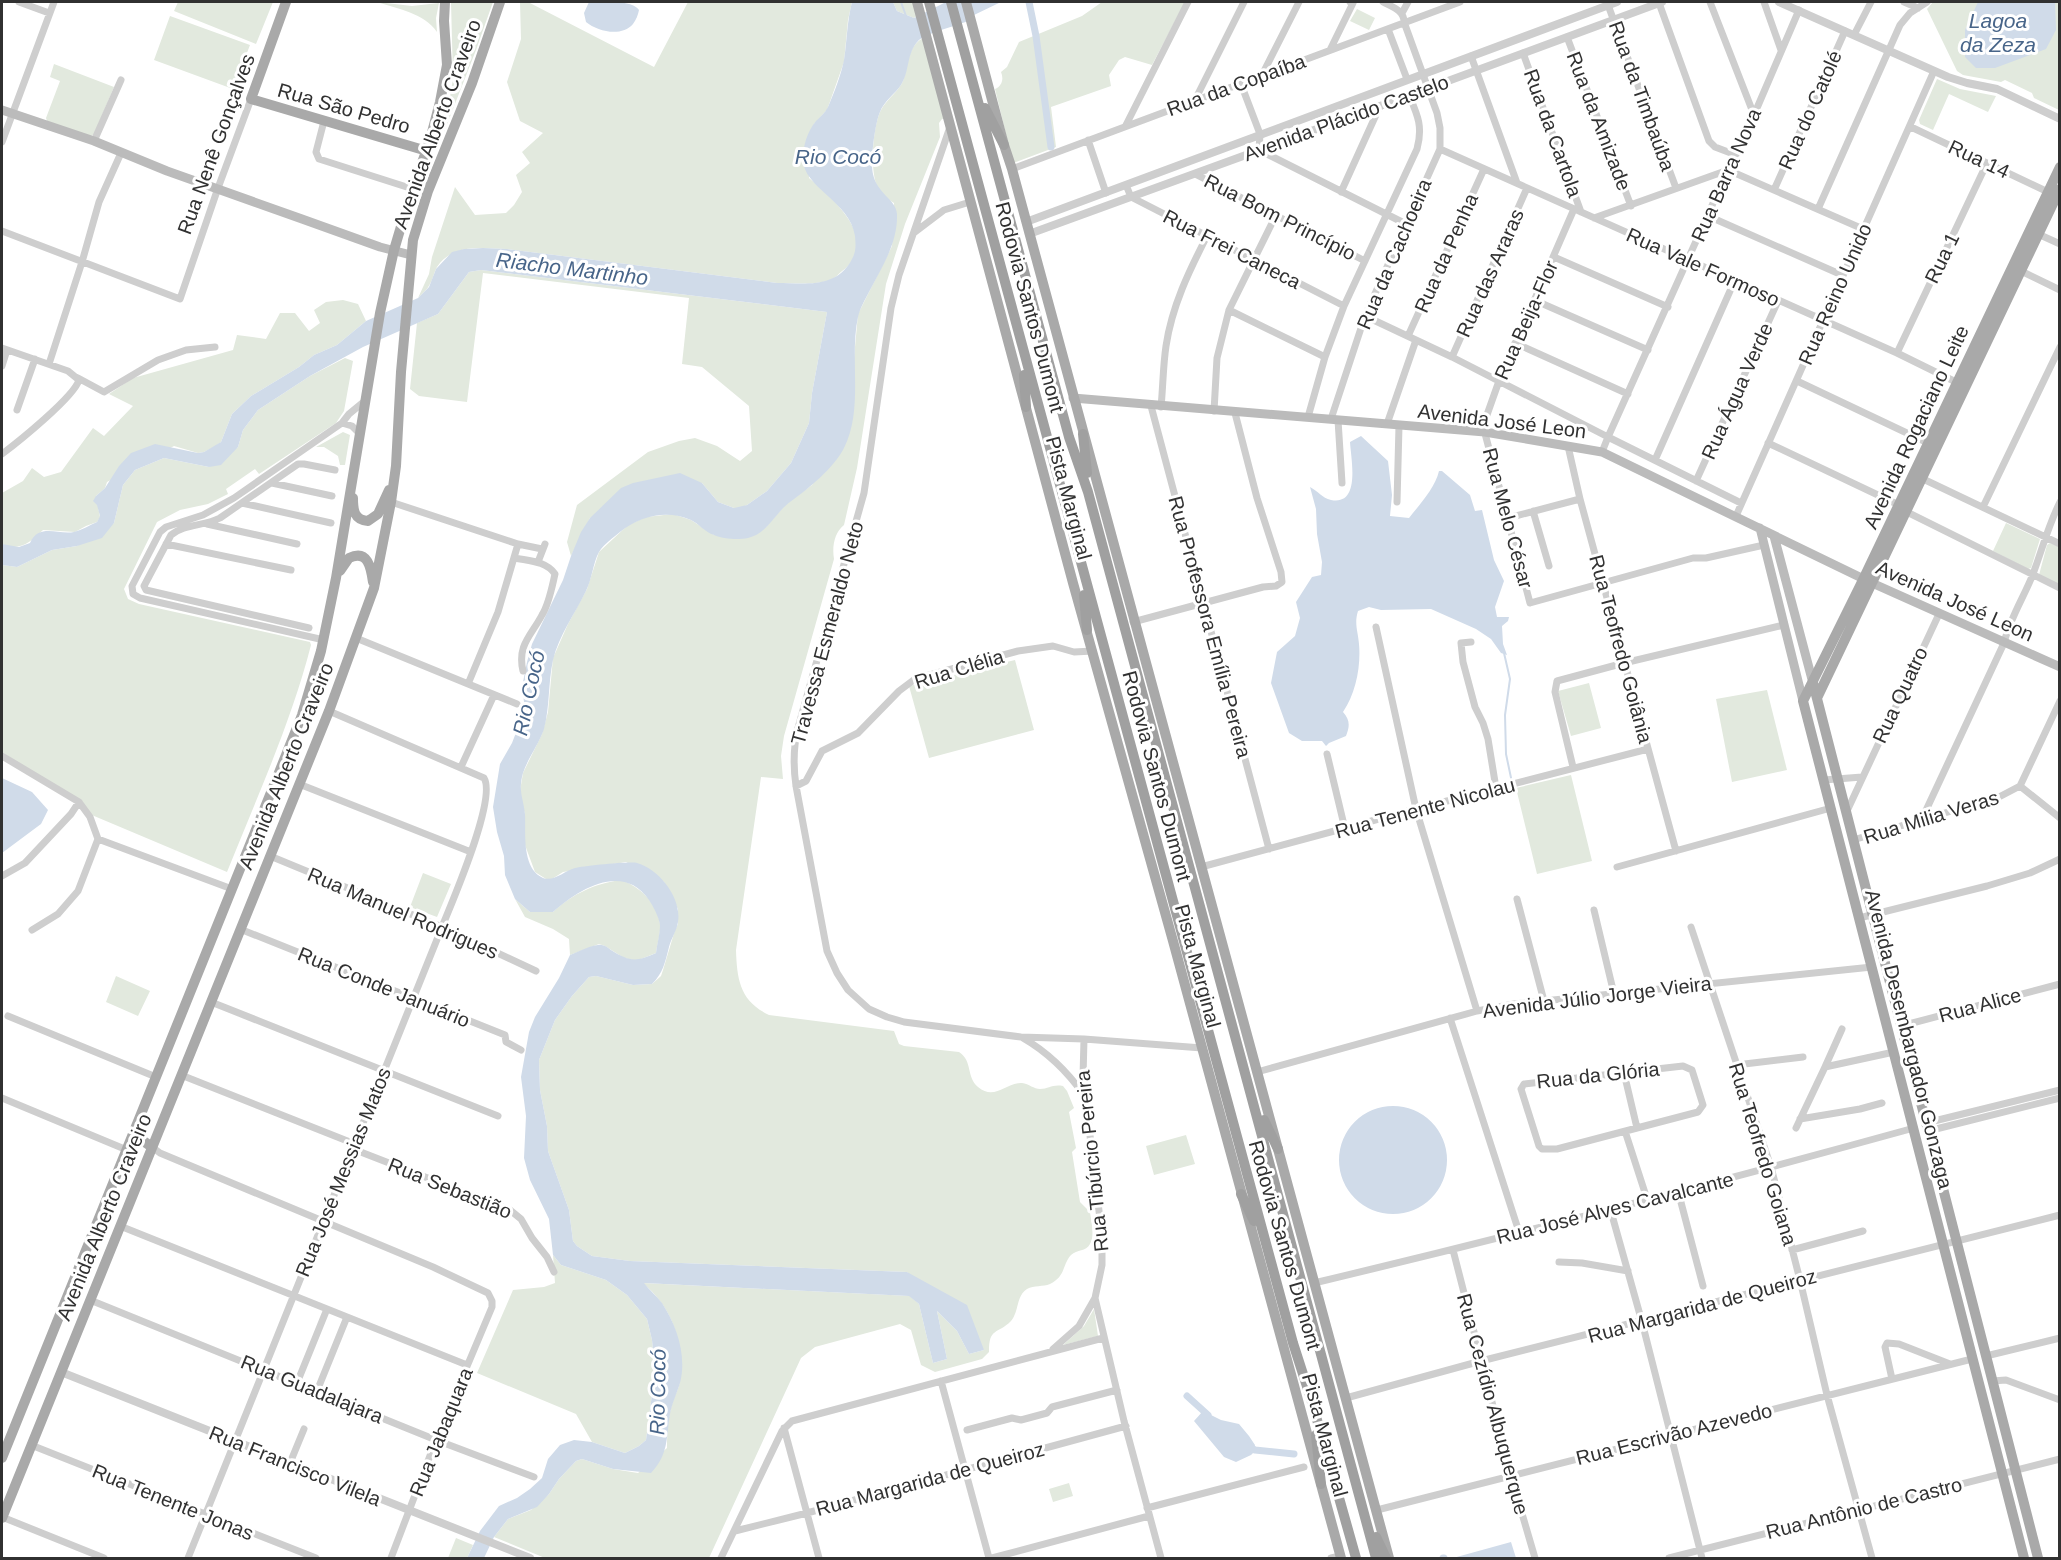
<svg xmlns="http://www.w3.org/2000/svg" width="2061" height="1560" font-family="Arial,sans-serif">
<rect width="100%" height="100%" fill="#fff"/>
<path fill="#e2e9de" d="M178,2H273L256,44L174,11Z
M377,2L412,6L439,3L436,18L437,32C424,13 398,9 377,2Z
M451,2H493L476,50L444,132L453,79Z
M520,2H528L654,67L688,2H852L848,20L844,62L827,110L814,124L809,178C831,197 879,237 846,268C840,272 834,280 828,281C811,285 793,283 777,283L507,249C482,248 453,243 437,267C434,272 433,279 430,284C427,290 422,294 418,298L429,274L432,257L455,187L475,215L506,213L514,205L522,192L516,175L530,163L522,152L543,133L520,121L507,82L521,39Z
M893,2H914L918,15L914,18L897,11Z
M1102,2H1185L1152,65L1125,57L1119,60L1109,75L1111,86L1051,107L1056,147L1013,163L995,89C1002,86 1004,79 1001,72L1007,67L1019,42L1082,16Z
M1933,2H2059V110L2034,98L2032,93L2005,80L2001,82L1963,75L1957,71L1927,9Z
M1357,9L1375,18L1369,30L1350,21Z
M170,16L250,45L233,89L154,60Z
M925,37L948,118L942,119L939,123L940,137L905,224L886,284L857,468L844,525C834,533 832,547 834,559L784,736L781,756L783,779L761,777L736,950C737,980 740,1001 769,1015L894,1031L899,1044L904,1046L959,1052C973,1061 966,1077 978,1087C995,1101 1006,1082 1022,1083C1029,1084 1034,1089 1040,1089C1049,1089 1052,1084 1063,1086L1067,1091L1074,1108L1069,1112L1076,1148L1072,1152L1080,1202L1090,1212C1091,1220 1095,1236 1090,1244C1086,1252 1077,1249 1071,1255C1062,1265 1066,1276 1050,1284C1043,1287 1034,1285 1027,1289C1016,1296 1019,1312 1011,1321C997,1335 989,1327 989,1352L982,1359L935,1372L921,1365L911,1330L900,1324L815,1347L801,1358L709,1558H545L494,1537L508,1519L531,1510L549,1494L559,1479L576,1461L582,1459L613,1469L638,1473L667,1448C667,1432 668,1416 673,1401C675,1394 680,1387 680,1379C683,1340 673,1309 643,1283L910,1296L919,1304L933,1363L947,1359L937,1311L957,1331L969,1354L984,1350L907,1272L630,1261L592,1256L577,1246L573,1241L569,1210L548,1151L547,1126L540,1090L539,1060L555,1020L572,996L589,977L596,976L633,985L652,984L661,976L663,970L675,930L678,924V909L664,882L626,862L563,872L552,879H546L535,872L525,845V814L520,797V791L523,773L542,734L548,712L553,658L568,624L587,589L599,552L628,525L646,517L673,514L691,520L714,535L766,527L786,504L812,485L851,426L854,401V358L858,314L892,246L894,203C889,200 883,196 880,191C868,177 873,125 881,110C886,100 899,91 903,81C909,65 907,45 925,37Z
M54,64L114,87L94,134L90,137L47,121L46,118L60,81L50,77Z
M1937,79L1960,89L1996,96L1988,112L1949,94L1933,130L1920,124L1919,120Z
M481,270L827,312L812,393L809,423L791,463L767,491L747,505L740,508H734L718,502L702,483L590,518L571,556L567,542L577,505L648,452L679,441L695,438L717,446L740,461L752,451L749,406L702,367L682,364L689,298L483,273L467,402L419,396L410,389L417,323L438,314L469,272Z
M343,300L358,304L366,321L337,345L314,355L299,367L251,396L232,414L221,442L216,446L204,452L198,453L174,446L107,482L105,488L96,496L100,517L97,522L86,526L75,532L43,530C31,542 19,552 2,544V493L23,481L32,468L44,477L61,472L93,428L104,436L133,406L109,394L133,378L233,350L237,335L266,339L280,313H295L309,331L320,323L314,310L326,302Z
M345,358L353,361L344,411L336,423L259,474L255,469L226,489L228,494L208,504L180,510L157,522L124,589L128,599L139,604L310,642L311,645C291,723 257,797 227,872L87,813L79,802L2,752V565L17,567L52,550L77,546L114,523L123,485L135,470L164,458L209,467L238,447L243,430L258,410L310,376Z
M343,432L350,435L345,465H340L338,456L324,447H316Z
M2006,523L2040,539L2031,568L2028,569L1993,551Z
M2050,543L2059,547V585L2039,575L2047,545Z
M1015,660L1034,730L929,758L909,686Z
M1589,683L1601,728L1571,736L1558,691Z
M1767,690L1787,770L1732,782L1716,699Z
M1571,775L1592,861L1537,874L1516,788Z
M423,873L451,884L437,917L410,907Z
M621,880C639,886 658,903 660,924C661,933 657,944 656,953L636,961L624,958L605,946L599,944L570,955L569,939L553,929L525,917L515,899L530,912H553C574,893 594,884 621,880Z
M116,976L150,991L138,1016L106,1002Z
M1186,1135L1195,1164L1154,1175L1146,1146Z
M553,1255L561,1265L606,1280L627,1295L647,1319L652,1340L655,1371L646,1440L639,1446L625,1453L592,1442L576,1414L477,1373L513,1290L544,1287L555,1283Z
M1094,1309L1098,1336L1063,1345L1084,1326Z
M1069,1483L1073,1496L1053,1502L1049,1489Z
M456,1538L473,1545L467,1558H448Z"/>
<path fill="#d0dbe9" d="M589,2C603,1 633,0 639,10C638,15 636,20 633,24C622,37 598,32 586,22L584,13Z
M852,2H893L897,11L914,18L946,2H1001L974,15L971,20C959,25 927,33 919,40C906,53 910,71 901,85C895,94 884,101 880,112C875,123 870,162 873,174C877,194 896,199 897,214C898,243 882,267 869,292C865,300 860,308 858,317C849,359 864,408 844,448C834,468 808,489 790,502C776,512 767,534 748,538C738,540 723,539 714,535C705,532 699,524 691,520C667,509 639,516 620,532C613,538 604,544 599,552C593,563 592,579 586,591C575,614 559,635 553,660C548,683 550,706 544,729C539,744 528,758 523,773C518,791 523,797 525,814C526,832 521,868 543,878C554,882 564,871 575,868C583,866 631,861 637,863C659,869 682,898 678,922C677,930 671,939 669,947C665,963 663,973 652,984L633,985L596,976L589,977L572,996L555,1020L539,1060L540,1090L547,1126L548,1151L569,1210L573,1241L577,1246L592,1256L630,1261L907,1272L967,1305L984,1350L969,1354L957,1331L937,1311L947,1359L933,1363L919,1304L909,1296L644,1283C649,1290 657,1296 662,1303C677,1326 687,1356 680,1383C677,1393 672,1403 670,1414C666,1438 669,1454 651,1473L613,1469L582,1459L576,1461L559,1479L549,1494L537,1507L508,1519L494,1537L484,1558H467L480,1531L499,1506L517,1498L530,1489L542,1478L548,1459L560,1445L574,1440L592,1442L625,1453L639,1446L646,1440L655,1371L652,1340L647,1319L627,1295L606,1280L561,1265L553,1255L549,1219L530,1180L524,1158L526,1116L521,1077L529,1032L535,1017L559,978L570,955C578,952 589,946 598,945C603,944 607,947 611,950C630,962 636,962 656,953C657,944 660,934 660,925C659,917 653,906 649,900C623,862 579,889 553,912H530L515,899L505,875L504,856L497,832L493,807L500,764L512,743L522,717L524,702L522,687L527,662L532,644L563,580L571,556L581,532L590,518L621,488L633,483L680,473L702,483L718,502L734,508L747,505L767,491L791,463L809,423L812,393L827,312L481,270L469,272L438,314L363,347L310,376L258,410L243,430L238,447L221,465L209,467L164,458L135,470L123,485L114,523L102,538L77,546L52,550L17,567L2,565V544L19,547L30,543C39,523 58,535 74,532C82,530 90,525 97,522L100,516L97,505L93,501L96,496L105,488L119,466L131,453L155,444L198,453L204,452L221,442L232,414L251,396L299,367L314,355L337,345L366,321L418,298L429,287L436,269L452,252L464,249L483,248L507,249L777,283C804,283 835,289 851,261C856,252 856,247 855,236C850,201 803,188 803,159C803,146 807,132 816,121C820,117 825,113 828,107C834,93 841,75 844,60C847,40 847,21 852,2Z
M1978,2H2055L2056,30L2046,49L1995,68H1976L1965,57V30Z
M1361,436L1388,461L1392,495L1390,516L1409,518C1420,504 1435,488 1439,471H1442L1470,495L1475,511L1482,510L1494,560L1504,581L1495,607L1497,617H1509L1508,621L1502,626L1503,644L1507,655L1501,653L1491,639L1476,629L1431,609L1381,610L1369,607L1358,611C1354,624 1358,631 1359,644C1361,666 1356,693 1343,712C1350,720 1350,726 1346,736L1329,743L1326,746L1322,741H1302L1289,733L1271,683L1277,652L1295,636L1300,618L1296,602L1312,577L1321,575L1322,562L1317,534L1316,509L1310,487C1318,491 1322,498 1331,500C1361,506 1351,459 1350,442Z
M2,778L32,792L48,810L41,824L2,853Z
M1339 1160a54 54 0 1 1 108 0a54 54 0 1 1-108 0Z
M1203,1411L1221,1420L1239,1424L1249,1436L1255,1445L1254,1452L1251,1455L1236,1462L1224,1457L1194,1421Z
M1511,1542L1516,1558H1453Z"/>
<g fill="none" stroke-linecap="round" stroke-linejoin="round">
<path stroke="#d0dbe9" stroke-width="2" d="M901,2L906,16
M1504,653L1510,679L1505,715L1506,754L1514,792"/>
<path stroke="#d0dbe9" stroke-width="7" d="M1029,2L1036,36L1051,147
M1187,1396L1208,1415
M1247,1446L1255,1450L1294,1454
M1443,1558H1444"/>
<path stroke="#cecece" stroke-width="7" d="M19,2L49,13
M1710,2L1754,115
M1764,2L1781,50
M1904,2L1918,8
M1659,3L1709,141L1715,147L1736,155
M1608,5L1676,188
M1402,13L1408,2
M1388,29L1407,79
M1854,35L1871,2
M1567,37L1631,206
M1330,50L1353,3L1350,2
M1523,53L1581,212
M1471,56L1517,183
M1262,75L1299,2
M1241,84L1260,134L1259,150L1406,224
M1195,100L1244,2
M324,121L316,152L319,159L413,189
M1126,125L1188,2
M950,127L899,275L891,308L864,493L798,728C793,748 793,765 796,786L827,951L837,973L848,990L869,1009L887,1017L904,1022L1021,1037L1084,1039L1202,1048
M1911,127L2048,192
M1088,140L1106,193
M94,141L121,80
M2,142L54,2
M1440,149L1897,353L1960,384
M1012,169L1460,2
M1195,174L1365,261
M1126,185L1131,197L1344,306
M1774,190L1845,31
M1341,192L1380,106
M1574,209L1499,381L1483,426L1530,603L1693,558H1706L1764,545
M1818,209L1900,25L1910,13L1927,2
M1708,216L1842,275
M1594,218L1728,170L1863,229
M2,231L180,299L218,188L251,99
M915,232L944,210L970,202
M2038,234L2060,244
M1554,257L1668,307
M2019,270L2060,290
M1534,300L1648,350
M1229,310L1325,357
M1365,316L1452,357L1608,437L1602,452
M1408,336L1484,169
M1515,343L1628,394
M2,348L68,371L79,380C74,397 18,442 2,454
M1897,353L1987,163
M1452,357L1527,188
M49,364L82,262L99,202L121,153
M2,366L7,350
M78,378L104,392L158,360L186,350L215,347
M1797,381L1928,443
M1151,406L1269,849
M1161,407C1163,387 1163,366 1166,346C1172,306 1189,271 1207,236
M17,410L35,359
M1214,411L1217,358L1229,310L1276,215
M1308,417L1325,357L1344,306L1417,149C1423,127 1418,116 1409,95
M1331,419L1365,316L1440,149V128L1437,113L1404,22C1404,10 1392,7 1383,2
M1338,420L1342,483
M342,423L352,426L360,434
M1387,424L1416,340
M1768,443L1899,505L1905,511L2060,588
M1568,446L1580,499L1676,851
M1655,460L1734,282
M1921,478L2060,544
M1696,481L1778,301
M272,483L332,496
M391,502L518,544L542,549
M1397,502L1399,426
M242,503L331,523
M1741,503L1608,437L1728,170L1754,115L1799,10
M1983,507L2060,347
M1533,511L1549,566
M1736,516L1934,71
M1508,518L1580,499
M207,524L297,544
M166,544L291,570
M515,558C529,561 546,561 555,574C552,587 549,604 542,615C531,636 517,645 523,671
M538,562L545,544
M1133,622L1263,587L1276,586L1282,582L1281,572L1257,498L1235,413
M1376,627L1416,809L1477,1011
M309,628L146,590L144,586L171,535C184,524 205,526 220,518L298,464H304L335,470
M356,638L517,704
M324,640L140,598L133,594L132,586L160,532L166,527L203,515L234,498L342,423L349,414L366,400
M1471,642L1461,643L1463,662L1475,707L1483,723L1488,739L1496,788
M468,684L498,612L518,544
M1327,754L1345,829
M2,756L79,802L90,817L98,839
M461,767L494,695
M1573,767L1555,692L1557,681L1624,663L1784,625
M1824,780L1862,777
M299,784L471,852
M796,786L806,781L822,751L858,733L899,691L915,679L1018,651L1053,646L1074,652L1093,651
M2020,786L2060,818
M1847,811L1939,614
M1921,821L2004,643C2010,618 2024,597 2033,574C2042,550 2048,526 2060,502
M1853,840L1999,797L2020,786L2060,701
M270,856L442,927L536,971
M1201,867L1416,809L1648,749
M1617,867L1831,808
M2,876L25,863L71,814L79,802
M1517,899L1544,1001
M1594,910L1614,994
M1859,918L1987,886L2030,873L2060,859
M1691,927L1771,1167L1800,1280L1827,1395L1872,1558
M240,929L505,1035L506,1042L521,1050
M32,930L58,914L78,891L98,839L232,889
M211,1002L498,1116
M8,1016L156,1077
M1450,1018L1519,1232
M1901,1026L2060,984
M1023,1038C1049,1053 1067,1071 1084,1095
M1084,1039L1083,1077L1102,1236V1265L1095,1298L1124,1421L1161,1558
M1736,1065L1803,1057
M1683,1066L1692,1070L1703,1105L1698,1112L1557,1149H1542L1539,1146L1521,1089L1524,1084Z
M1825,1067L1842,1029
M1257,1072L1477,1011L1514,1004L1872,967
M1624,1073L1637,1128
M181,1075L355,1144
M2,1098L127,1150
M1800,1119L1860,1109L1882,1103
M1926,1123L2060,1090
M1796,1128L1825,1067L1894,1052
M1625,1131L1647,1199
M1928,1131L2060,1098
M152,1147L160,1153L433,1267L488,1293L492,1301V1307L436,1440L391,1558
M353,1149L510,1210L521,1219L532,1238L547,1257L554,1272
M1678,1191L1703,1286
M1610,1208L1642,1322L1702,1558
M120,1226L467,1365
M1453,1250L1511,1476L1535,1558
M1792,1250L1863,1231
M1559,1262L1582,1263L1628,1271
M1314,1283C1515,1235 1715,1183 1914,1128
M90,1300L436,1440L534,1477
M1053,1349L1079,1326L1095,1298
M1986,1356L2060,1338
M1892,1379L1885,1347L1887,1343L1899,1344L1950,1364
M941,1381L989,1558
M1992,1381L2006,1380L2060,1400
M297,1383L327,1309
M317,1391L347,1317
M1346,1398L1481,1361L2060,1215
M784,1428L819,1558
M967,1430L1012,1418L1021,1420L1047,1413L1052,1407L1117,1390
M31,1445L316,1558
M290,1463L304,1429
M1147,1508L1304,1467
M1377,1510L1972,1359
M2,1517L104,1558
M735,1531L807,1513L1126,1426
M188,1558L442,927C452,902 497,799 484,778L329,711
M721,1558L782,1431L792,1421L1103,1338
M992,1558L1149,1516
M1331,1558L1340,1556
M1669,1558L2060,1459"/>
<path stroke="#cecece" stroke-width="8" d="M1779,2L1948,77L1967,83L1997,89L2060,119
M1026,222L1617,2
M1029,234L1380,106L1662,2
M61,1372L530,1558"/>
<path stroke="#bbb" stroke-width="9" d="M2,110L94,141L167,171L302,219L380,247L411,255
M1073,398L1485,432L1602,452L1872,583L2060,667
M1760,528L1803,701
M1774,536L1813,683"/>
<path stroke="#a9a9a9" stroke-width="10" d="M286,2L251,99L427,151
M917,2L1073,583L1173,941L1341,1558
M966,2L1004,145L1012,169L1389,1558
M353,498C353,510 354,520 368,521L378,514L389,490
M340,571L349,558C368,549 371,568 373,582
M1813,683L2038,1558
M1817,698L2060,189
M133,1134L152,1147
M2,1458L276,780L302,715L321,651L336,578L380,313L394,250L408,203L430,140L440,102L447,65L444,21L445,2
M2,1518L329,711L374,588L391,502L396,466L401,372L413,240L428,191L472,83L500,2
M2024,1558L1803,701L1860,586L2060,167"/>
<path stroke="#a0a0a0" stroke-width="10" d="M929,2L1293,1343L1312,1402L1356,1558
M951,2L1069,437L1088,492L1376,1558
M985,108L1004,145
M1024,375L1026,407
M1083,434L1087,473
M1084,595L1087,630
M1264,1120L1278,1149
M1241,1194L1254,1221
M1316,1435L1321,1484
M1376,1537L1386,1558"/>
</g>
<g text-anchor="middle" stroke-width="6" stroke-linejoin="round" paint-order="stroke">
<g font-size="20" fill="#313131" stroke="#fff">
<text transform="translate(1236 85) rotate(-20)" y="7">Rua da Copaíba</text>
<text transform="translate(1642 96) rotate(70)" y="7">Rua da Timbaúba</text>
<text transform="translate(344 108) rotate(16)" y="7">Rua São Pedro</text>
<text transform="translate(1810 110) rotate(-66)" y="7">Rua do Catolé</text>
<text transform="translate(1346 118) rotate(-20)" y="7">Avenida Plácido Castelo</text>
<text transform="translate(1599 121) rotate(69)" y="7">Rua da Amizade</text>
<text transform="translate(437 124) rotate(-70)" y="7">Avenida Alberto Craveiro</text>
<text transform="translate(1553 133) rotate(70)" y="7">Rua da Cartola</text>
<text transform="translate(216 144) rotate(-70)" y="7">Rua Nenê Gonçalves</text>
<text transform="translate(1979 159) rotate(25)" y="7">Rua 14</text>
<text transform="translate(1726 175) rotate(-66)" y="7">Rua Barra Nova</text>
<text transform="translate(1280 217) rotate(27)" y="7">Rua Bom Princípio</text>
<text transform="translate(1232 249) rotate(27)" y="7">Rua Frei Caneca</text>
<text transform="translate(1446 253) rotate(-66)" y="7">Rua da Penha</text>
<text transform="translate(1394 254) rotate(-67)" y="7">Rua da Cachoeira</text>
<text transform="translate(1942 258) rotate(-64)" y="7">Rua 1</text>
<text transform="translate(1703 267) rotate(24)" y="7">Rua Vale Formoso</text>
<text transform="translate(1490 273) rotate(-66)" y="7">Rua das Araras</text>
<text transform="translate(1835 294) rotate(-66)" y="7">Rua Reino Unido</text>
<text transform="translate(1030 307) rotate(75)" y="7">Rodovia Santos Dumont</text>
<text transform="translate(1526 320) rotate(-66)" y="7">Rua Beija-Flor</text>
<text transform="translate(1737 391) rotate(-66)" y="7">Rua Água Verde</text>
<text transform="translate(1502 421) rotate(7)" y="7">Avenida José Leon</text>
<text transform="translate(1916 427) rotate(-65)" y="7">Avenida Rogaciano Leite</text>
<text transform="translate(1069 498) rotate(75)" y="7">Pista Marginal</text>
<text transform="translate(1508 518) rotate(75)" y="7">Rua Melo César</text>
<text transform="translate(1955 601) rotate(24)" y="7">Avenida José Leon</text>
<text transform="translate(1210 627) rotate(75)" y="7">Rua Professora Emília Pereira</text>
<text transform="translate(827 633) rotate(-75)" y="7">Travessa Esmeraldo Neto</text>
<text transform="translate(1621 649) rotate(75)" y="7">Rua Teofredo Goiânia</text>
<text transform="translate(959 669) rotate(-17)" y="7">Rua Clélia</text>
<text transform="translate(1900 695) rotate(-65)" y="7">Rua Quatro</text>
<text transform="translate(286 766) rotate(-68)" y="7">Avenida Alberto Craveiro</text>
<text transform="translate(1157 776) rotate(75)" y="7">Rodovia Santos Dumont</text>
<text transform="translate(1425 808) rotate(-15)" y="7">Rua Tenente Nicolau</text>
<text transform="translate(1931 817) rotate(-17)" y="7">Rua Milia Veras</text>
<text transform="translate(403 913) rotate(23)" y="7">Rua Manuel Rodrigues</text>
<text transform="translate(1198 966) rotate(75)" y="7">Pista Marginal</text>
<text transform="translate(384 987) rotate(22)" y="7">Rua Conde Januário</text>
<text transform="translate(1597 997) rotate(-7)" y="7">Avenida Júlio Jorge Vieira</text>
<text transform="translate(1980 1005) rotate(-15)" y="7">Rua Alice</text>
<text transform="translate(1909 1039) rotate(76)" y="7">Avenida Desembargador Gonzaga</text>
<text transform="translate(1598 1075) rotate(-6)" y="7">Rua da Glória</text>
<text transform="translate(1763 1154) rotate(73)" y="7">Rua Teofredo Goiana</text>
<text transform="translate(1092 1161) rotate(-96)" y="7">Rua Tibúrcio Pereira</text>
<text transform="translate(343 1172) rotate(-68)" y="7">Rua José Messias Matos</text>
<text transform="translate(450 1188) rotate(22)" y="7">Rua Sebastião</text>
<text transform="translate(1615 1208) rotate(-14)" y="7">Rua José Alves Cavalcante</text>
<text transform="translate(104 1217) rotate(-68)" y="7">Avenida Alberto Craveiro</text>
<text transform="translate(1285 1245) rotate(74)" y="7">Rodovia Santos Dumont</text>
<text transform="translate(1702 1306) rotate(-15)" y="7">Rua Margarida de Queiroz</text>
<text transform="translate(312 1389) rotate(22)" y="7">Rua Guadalajara</text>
<text transform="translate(1493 1404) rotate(75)" y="7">Rua Cezídio Albuquerque</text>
<text transform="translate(441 1432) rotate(-68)" y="7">Rua Jabaquara</text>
<text transform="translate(1674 1434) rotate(-14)" y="7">Rua Escrivão Azevedo</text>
<text transform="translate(1325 1435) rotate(75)" y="7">Pista Marginal</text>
<text transform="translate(295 1466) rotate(22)" y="7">Rua Francisco Vilela</text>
<text transform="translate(930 1479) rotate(-15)" y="7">Rua Margarida de Queiroz</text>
<text transform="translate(173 1502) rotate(22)" y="7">Rua Tenente Jonas</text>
<text transform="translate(1864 1508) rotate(-14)" y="7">Rua Antônio de Castro</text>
</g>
<g font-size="21" font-style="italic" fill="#486589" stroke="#fff">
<text x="1998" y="28">Lagoa<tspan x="1998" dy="24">da Zeza</tspan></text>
<text x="838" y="164">Rio Cocó</text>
<text transform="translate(572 269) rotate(7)" y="7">Riacho Martinho</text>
<text transform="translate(529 693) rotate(-78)" y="7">Rio Cocó</text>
<text transform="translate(658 1392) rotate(-89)" y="7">Rio Cocó</text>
</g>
</g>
<rect width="2061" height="1560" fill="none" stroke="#313131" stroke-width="6"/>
</svg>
